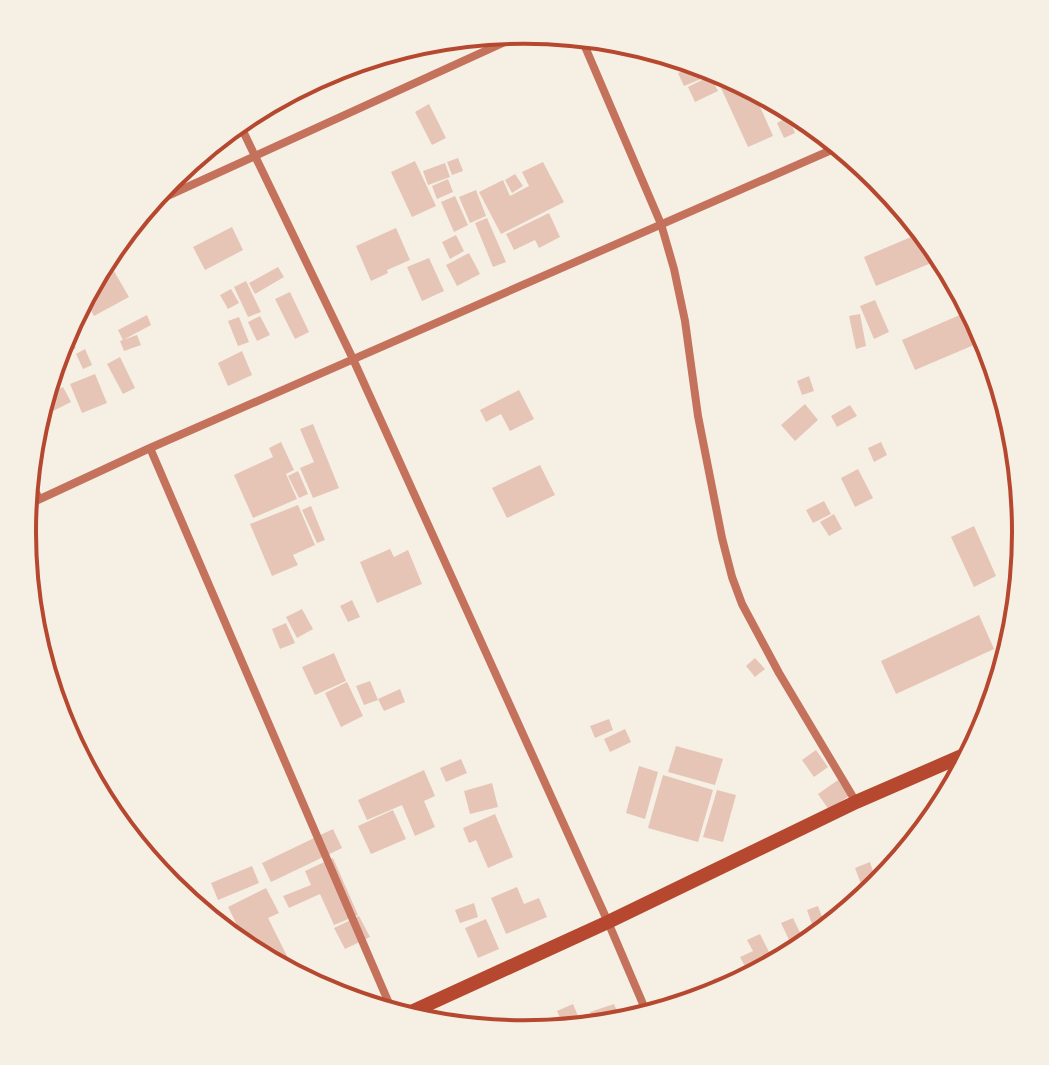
<svg xmlns="http://www.w3.org/2000/svg" width="1049" height="1065" font-family="Raleway,sans-serif">
<rect width="100%" height="100%" fill="#f6efe4"/>
<path fill="#e6c5b7" d="M698,65L704,66L708,76L684,86L678,73Z
M725,74L754,93L773,136L748,147L716,77Z
M710,76L718,91L695,102L688,87Z
M429,104L446,138L432,145L415,112Z
M788,117L795,133L784,138L777,123Z
M458,158L463,171L452,175L447,162Z
M415,161L436,206L412,217L391,172Z
M543,162L564,202L501,234L479,192L503,180L510,196L529,186L522,172Z
M445,163L450,177L428,185L423,171Z
M515,174L523,186L512,193L505,180Z
M448,179L453,192L437,199L432,186Z
M476,190L486,216L470,223L459,197Z
M455,196L468,225L454,232L441,202Z
M549,213L560,237L539,248L535,240L514,250L506,234Z
M487,218L506,262L493,267L475,223Z
M232,227L243,250L205,270L193,247Z
M396,228L410,260L387,270L388,273L371,281L356,246Z
M918,234L936,261L876,286L864,257Z
M456,235L464,251L450,259L442,242Z
M469,253L480,274L457,286L446,265Z
M429,258L444,291L422,301L407,267Z
M278,267L284,277L255,294L249,283Z
M114,271L129,297L94,316L86,301L102,277Z
M246,281L261,312L248,317L234,287Z
M231,289L239,303L228,309L220,295Z
M290,292L309,332L295,339L275,299Z
M875,300L889,332L874,339L860,306Z
M969,311L988,339L915,370L902,340Z
M860,314L866,346L856,349L849,316Z
M147,315L151,325L123,340L118,330Z
M260,316L270,335L257,341L248,322Z
M239,317L249,342L238,346L228,321Z
M67,330L76,348L57,358L60,340Z
M137,335L141,345L124,351L120,341Z
M85,349L92,365L83,369L76,354Z
M242,351L252,375L228,386L218,363Z
M120,357L135,388L123,394L107,364Z
M95,374L107,403L82,413L70,384Z
M809,376L814,391L802,395L797,381Z
M63,387L71,402L45,415L50,394Z
M519,390L534,419L510,431L501,414L486,422L480,410Z
M805,404L818,420L795,441L781,425Z
M850,405L857,416L837,427L831,416Z
M313,424L339,488L313,498L300,468L314,462L300,429Z
M281,442L294,470L286,474L297,499L253,518L234,475L273,457L269,448Z
M881,442L887,455L874,462L868,448Z
M540,465L555,495L507,518L492,488Z
M858,469L873,498L855,507L841,478Z
M298,471L308,494L299,498L288,476Z
M824,501L831,514L813,523L806,510Z
M298,505L315,545L293,555L298,565L272,576L250,524Z
M311,506L325,540L317,543L302,510Z
M834,514L842,529L829,536L820,522Z
M1025,523L1027,533L1023,552L1013,528Z
M974,526L996,576L974,587L951,537Z
M390,549L394,557L408,550L422,584L377,603L360,562Z
M352,600L360,617L348,622L340,606Z
M302,609L313,629L297,638L286,617Z
M979,615L994,649L896,694L881,661Z
M286,623L295,643L280,649L272,629Z
M334,653L346,681L315,695L302,667Z
M755,658L765,669L755,677L746,666Z
M370,681L378,700L364,705L356,686Z
M347,682L363,716L341,727L325,693Z
M400,689L405,702L384,711L378,699Z
M609,719L613,730L595,738L590,726Z
M625,729L631,742L610,752L604,739Z
M676,746L723,759L715,785L668,772Z
M816,750L828,767L814,777L802,760Z
M461,759L467,773L446,782L440,768Z
M639,766L658,772L645,819L626,813Z
M424,770L435,796L424,801L435,827L415,836L402,805L367,820L358,800Z
M663,775L713,790L698,842L648,828Z
M838,780L849,796L829,810L818,794Z
M492,783L498,807L470,814L464,791Z
M717,790L736,795L723,842L703,837Z
M393,810L406,839L371,854L358,826Z
M495,814L513,857L488,868L476,840L469,843L463,828Z
M333,829L342,848L271,882L262,863Z
M333,858L358,915L334,925L320,894L289,908L283,896L311,885L305,871Z
M870,862L875,878L861,884L855,868Z
M252,866L259,883L218,900L211,883Z
M517,887L524,904L539,898L547,917L506,934L491,898Z
M266,888L279,913L268,918L295,972L243,937L228,907Z
M474,903L478,917L460,923L455,910Z
M818,906L825,925L814,930L807,910Z
M359,916L370,937L345,949L334,928Z
M793,918L803,939L792,946L781,923Z
M486,919L499,949L478,958L465,928Z
M760,934L772,958L747,970L740,957L753,951L747,940Z
M743,967L747,976L734,985L728,974Z
M728,974L732,986L719,995L713,979Z
M573,1004L578,1016L562,1022L557,1011Z
M614,1004L619,1016L594,1021L590,1012Z"/>
<g fill="none" stroke-linecap="round" stroke-linejoin="round">
<path stroke="#c5725c" stroke-width="8" d="M583,42L661,224L674,269L685,321L698,416L722,538L732,577L742,604L779,673L856,802
M242,129L353,359L608,922L646,1011
M152,203L529,31
M150,448L391,1008
M32,484L39,499
M27,505L150,448L836,148"/>
<path stroke="#b5482f" stroke-width="14" d="M411,1012L608,922L856,802L971,752"/>
</g>
<path d="M0 0H1049V1065H0ZM36 532a488 488 0 1 1 976 0a488 488 0 1 1-976 0Z" fill="#f6efe4" fill-rule="evenodd"/>
<path fill="none" stroke="#b5482f" stroke-width="4" d="M36 532a488 488 0 1 1 976 0a488 488 0 1 1-976 0Z"/>
</svg>
